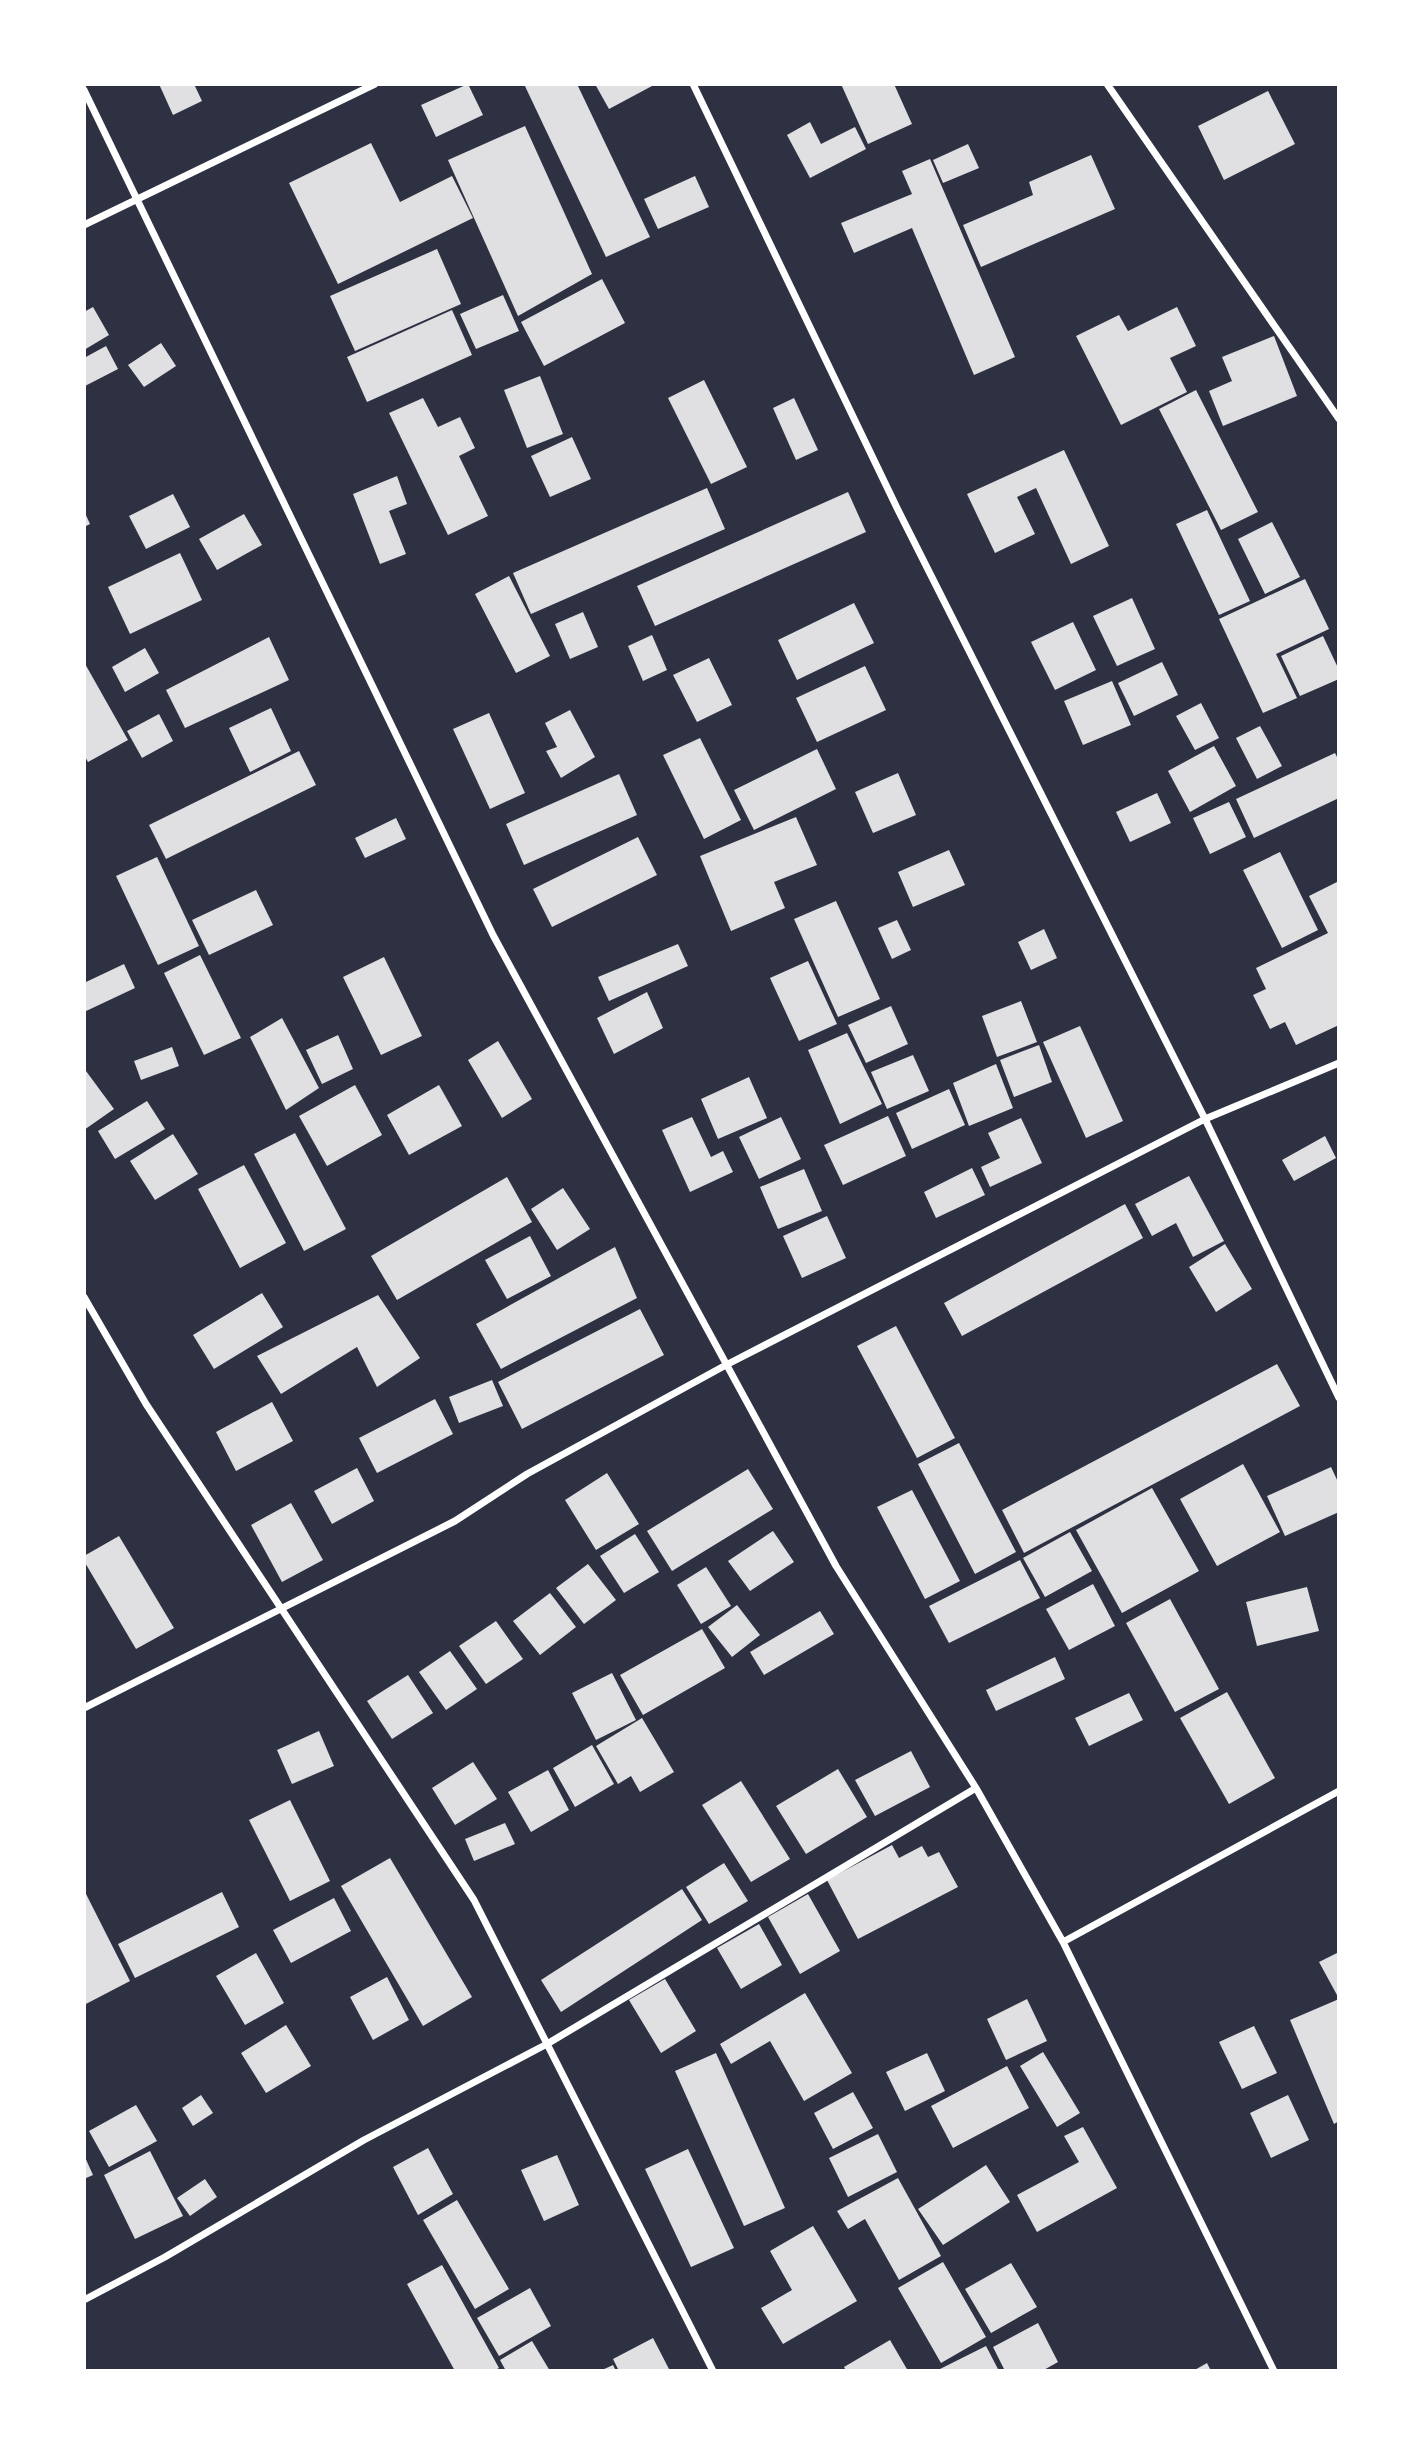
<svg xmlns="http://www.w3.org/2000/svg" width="1423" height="2455" font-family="'Fira Sans Condensed',sans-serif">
<rect width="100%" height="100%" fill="#2d3142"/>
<path fill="#e0e0e3" d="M159,84H194L202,101L173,115Z
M468,84L483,115L436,137L421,105Z
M524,84H577L650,237L606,257Z
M595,84H651L652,86L609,109Z
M841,84H894L912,124L868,144Z
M1268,91L1295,144L1224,180L1198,126Z
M810,122L821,144L855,127L866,149L810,178L787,135Z
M525,126L592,274L518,316L448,160Z
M371,143L400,202L452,176L473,218L338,284L289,183Z
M968,144L979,168L943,183L933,160Z
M1091,155L1115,209L981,267L963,225L1033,195L1029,182Z
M930,159L1015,357L974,375L912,228L854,253L841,223L912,194L902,171Z
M695,176L709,207L658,229L644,199Z
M437,249L461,304L355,351L330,296Z
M602,279L625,323L544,366L521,322Z
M503,295L519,331L476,349L460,314Z
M93,307L109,335L84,350V312Z
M1177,307L1196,346L1170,358L1187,392L1121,425L1076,336L1119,315L1128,331Z
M452,310L472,355L367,402L347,357Z
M1274,336L1297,396L1223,426L1209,391L1232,381L1222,357Z
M161,343L176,366L144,387L128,365Z
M106,346L118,369L85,386L84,358Z
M540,376L563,434L527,448L504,390Z
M704,380L747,467L711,484L668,398Z
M1196,390L1258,512L1221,530L1159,409Z
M423,398L438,427L460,417L475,448L459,456L488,516L448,535L389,413Z
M794,398L818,450L796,460L773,408Z
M572,437L591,479L550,497L531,456Z
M1064,450L1109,546L1071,564L1036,488L1017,497L1035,534L995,553L967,494Z
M397,476L407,504L389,511L406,554L380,564L353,494Z
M707,488L725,529L531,614L513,573Z
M848,492L866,532L655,626L637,586Z
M173,494L190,527L146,549L129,516Z
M1207,510L1250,601L1219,615L1176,524Z
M84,511L90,524L84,527Z
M244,514L262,545L217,570L199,539Z
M1272,522L1300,577L1265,594L1238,539Z
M180,553L202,600L130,634L108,587Z
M509,576L550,656L516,673L475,594Z
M1305,579L1329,629L1276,654L1297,698L1263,713L1219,619Z
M1132,598L1155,649L1117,666L1093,616Z
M854,603L874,643L797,680L778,640Z
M583,612L598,647L570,659L555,624Z
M1073,622L1096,670L1055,690L1031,642Z
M652,635L667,670L643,681L628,646Z
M1323,636L1339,670V679L1300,696L1281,656Z
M269,637L289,680L185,728L166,690Z
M145,648L159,673L125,692L112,667Z
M709,658L732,705L697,722L673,675Z
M84,662L128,740L88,762L84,755Z
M1162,662L1178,695L1134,716L1118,683Z
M865,666L886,710L817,742L796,698Z
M1112,681L1131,725L1083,745L1064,701Z
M1201,703L1219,738L1195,750L1176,716Z
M271,708L291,751L250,772L229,728Z
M570,710L595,757L561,778L546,751L557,747L545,723Z
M489,713L525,793L490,809L453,729Z
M159,714L173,741L142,758L127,731Z
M1260,726L1282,766L1257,779L1236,738Z
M700,738L741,820L704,839L663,755Z
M1214,746L1236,786L1190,812L1168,771Z
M817,749L836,789L754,830L734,790Z
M299,751L316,785L166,859L149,825Z
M1335,753L1339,761V798L1254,838L1236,799Z
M898,773L916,815L873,833L855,792Z
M619,774L637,815L524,865L506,824Z
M1157,793L1171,823L1130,842L1116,812Z
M1229,802L1246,837L1210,854L1193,818Z
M796,817L817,865L774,882L785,908L731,931L700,856Z
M396,818L406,839L365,858L355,838Z
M638,837L657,875L552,927L533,889Z
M949,850L965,885L913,907L898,872Z
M1280,852L1318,930L1282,948L1243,870Z
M157,857L199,946L158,965L116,876Z
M1339,881V1025L1296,1045L1285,1022L1270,1029L1253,995L1266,989L1256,968L1328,933L1309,896Z
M256,890L273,925L209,955L192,920Z
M836,901L880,999L838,1017L794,919Z
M897,920L911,950L892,959L878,928Z
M1044,929L1057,958L1031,970L1018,942Z
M678,944L688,966L609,1001L598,977Z
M200,955L241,1038L204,1055L164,973Z
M384,957L422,1036L381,1055L343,977Z
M808,961L837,1024L799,1041L770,978Z
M124,964L135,988L84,1012V978L86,982Z
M647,992L663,1028L614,1054L597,1018Z
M1021,1001L1037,1042L997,1057L982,1016Z
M891,1006L908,1044L866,1063L848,1025Z
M282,1018L319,1088L286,1110L250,1037Z
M1080,1026L1123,1121L1086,1138L1043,1042Z
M847,1033L882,1104L840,1124L808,1050Z
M338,1035L353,1069L322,1084L306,1050Z
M498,1041L532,1099L502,1118L468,1060Z
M1039,1045L1052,1082L1014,1097L1000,1060Z
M172,1047L179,1066L141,1080L134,1061Z
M913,1055L929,1091L887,1109L871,1072Z
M996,1064L1013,1108L969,1126L953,1083Z
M86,1071L114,1109L84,1130V1072Z
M749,1077L767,1118L718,1139L701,1099Z
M355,1085L382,1135L327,1166L299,1116Z
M439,1085L462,1126L409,1155L387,1115Z
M949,1089L965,1125L912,1149L896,1113Z
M147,1101L165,1129L115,1159L98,1131Z
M888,1116L906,1156L843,1185L824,1145Z
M692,1117L711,1157L723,1151L733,1172L690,1192L662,1130Z
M781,1117L801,1159L759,1179L739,1137Z
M1021,1118L1042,1163L990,1187L981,1167L1000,1158L988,1133Z
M295,1133L346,1229L304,1251L254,1154Z
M173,1134L198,1174L155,1200L130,1161Z
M1325,1136L1336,1158L1294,1181L1282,1160Z
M244,1165L286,1243L240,1268L198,1189Z
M972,1168L985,1195L936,1218L924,1192Z
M804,1169L822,1211L778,1229L760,1187Z
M1189,1176L1224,1241L1193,1257L1176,1223L1152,1236L1135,1204Z
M507,1177L532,1222L397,1300L371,1256Z
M563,1188L590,1229L557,1250L531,1209Z
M1125,1204L1143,1238L962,1336L944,1303Z
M827,1216L846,1258L802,1278L783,1236Z
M530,1236L551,1276L507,1299L485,1260Z
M1225,1244L1252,1289L1216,1312L1189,1267Z
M615,1247L637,1298L501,1369L476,1324Z
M262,1293L283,1327L214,1369L193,1335Z
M378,1295L420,1358L377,1387L357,1347L281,1394L257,1356Z
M640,1309L664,1355L522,1429L498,1382Z
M896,1326L955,1438L917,1458L857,1346Z
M1277,1364L1300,1406L1024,1553L1002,1510Z
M492,1380L503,1406L459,1423L449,1397Z
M435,1399L453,1434L377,1473L359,1438Z
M272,1402L293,1441L236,1471L216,1432Z
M959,1443L1016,1552L975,1574L918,1464Z
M1243,1464L1280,1532L1217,1566L1180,1499Z
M1331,1467L1339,1484V1512L1285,1536L1267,1496Z
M357,1468L374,1501L332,1524L314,1491Z
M748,1469L773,1509L672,1571L647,1531Z
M607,1473L639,1524L596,1550L565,1500Z
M1152,1488L1199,1571L1122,1613L1076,1530Z
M912,1490L960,1581L925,1599L877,1507Z
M291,1503L323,1560L282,1582L251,1525Z
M773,1531L794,1562L750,1591L728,1561Z
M1070,1532L1092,1571L1045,1597L1023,1558Z
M635,1534L659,1572L624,1593L600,1556Z
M119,1536L174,1628L136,1649L84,1561V1556Z
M1020,1560L1040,1598L949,1643L929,1606Z
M588,1564L616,1600L584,1624L556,1588Z
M706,1567L731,1606L701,1624L677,1585Z
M1093,1584L1115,1626L1069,1650L1046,1609Z
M1307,1587L1319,1631L1257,1646L1246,1602Z
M550,1593L576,1627L540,1655L513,1621Z
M1170,1599L1219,1689L1175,1712L1126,1623Z
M737,1605L760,1635L732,1657L708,1627Z
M820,1611L834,1634L764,1675L750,1652Z
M496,1621L523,1659L486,1684L459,1646Z
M702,1629L725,1668L643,1715L620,1675Z
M450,1651L477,1689L446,1710L419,1672Z
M1055,1657L1065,1679L996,1711L986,1690Z
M612,1673L636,1720L596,1740L572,1693Z
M408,1675L433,1713L392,1739L367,1701Z
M1227,1692L1275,1778L1229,1804L1180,1718Z
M1129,1693L1143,1720L1089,1746L1075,1718Z
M642,1718L674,1772L640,1792L631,1776L618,1784L596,1746Z
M319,1731L334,1766L292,1784L277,1750Z
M592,1745L614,1784L575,1807L553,1768Z
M911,1751L930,1787L875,1816L855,1780Z
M473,1762L497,1799L455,1825L432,1788Z
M838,1769L867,1817L806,1854L776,1806Z
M548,1770L569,1810L531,1832L508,1792Z
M741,1781L790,1859L751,1882L702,1805Z
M290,1800L330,1881L290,1901L249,1820Z
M505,1823L515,1844L474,1861L465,1839Z
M892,1845L899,1858L922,1846L928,1857L939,1852L958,1887L858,1939L827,1880Z
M390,1858L472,1997L423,2026L341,1886Z
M724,1863L748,1901L709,1924L686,1887Z
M682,1889L702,1920L561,2012L541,1980Z
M84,1890L130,1981L84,2005Z
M222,1892L239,1927L135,1978L118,1944Z
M808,1894L840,1951L800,1974L768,1917Z
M334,1898L351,1931L291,1963L273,1930Z
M759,1924L782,1965L741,1989L717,1948Z
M1339,1952V1994L1337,1995L1319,1962Z
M256,1953L284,2003L245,2025L216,1976Z
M387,1977L409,2020L373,2040L350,1997Z
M665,1979L696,2031L661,2053L629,2000Z
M805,1993L852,2073L804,2101L770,2041L731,2064L720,2044Z
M1027,1999L1047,2041L1006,2060L987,2019Z
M1339,1999V2121L1334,2124L1290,2020Z
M286,2025L311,2066L266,2093L241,2053Z
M1254,2026L1277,2073L1242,2089L1219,2042Z
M1043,2052L1080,2113L1057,2127L1020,2066Z
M716,2053L785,2208L744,2226L675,2071Z
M927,2053L945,2091L905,2111L886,2072Z
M1007,2066L1029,2108L953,2148L931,2106Z
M853,2092L873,2128L833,2149L814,2113Z
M201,2095L213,2113L193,2126L182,2108Z
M1288,2095L1309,2140L1271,2158L1250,2113Z
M136,2105L157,2141L109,2167L89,2131Z
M1083,2127L1117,2188L1037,2232L1017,2195L1079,2162L1064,2136Z
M878,2134L897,2172L848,2197L829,2158Z
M428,2148L453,2194L418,2215L393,2167Z
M688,2149L734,2248L691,2267L645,2169Z
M150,2151L183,2216L135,2239L104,2175Z
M84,2155L93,2175L84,2179Z
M557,2155L579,2205L544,2221L521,2170Z
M986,2165L1010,2202L943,2245L918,2209Z
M898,2178L941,2256L899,2280L865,2219L848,2229L837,2211Z
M205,2179L217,2197L190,2216L177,2198Z
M457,2200L509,2289L475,2309L423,2220Z
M813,2226L857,2301L783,2344L761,2308L792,2290L770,2251Z
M943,2262L986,2337L941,2363L898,2288Z
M1011,2263L1037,2307L991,2333L965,2289Z
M442,2265L499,2368L493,2371H455L407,2284Z
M530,2288L551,2326L499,2356L477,2318Z
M1038,2323L1058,2362L1042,2371H1005L993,2347Z
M653,2338L670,2371H619L613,2359Z
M890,2340L908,2371H846L844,2367Z
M532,2341L550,2371H506L500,2360Z
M986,2346L999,2371H941L940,2369Z
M1207,2363L1211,2371H1193Z
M613,2365L616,2371H600Z"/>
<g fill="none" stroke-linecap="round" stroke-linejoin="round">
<path stroke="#fff" stroke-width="7" d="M693,84L898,510L1205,1119L1339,1398
M1107,84L1339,419
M84,90L493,935L836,1566L976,1788L1063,1942L1274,2371
M84,225L375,84
M84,1297L146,1404L474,1900L713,2371
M84,1708L455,1521L527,1474L726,1365L1205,1119L1339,1063
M1063,1942L1339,1791
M84,2300L165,2257L364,2140L547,2044L976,1788"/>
</g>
<rect width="1423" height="2455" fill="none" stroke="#ffffff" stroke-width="172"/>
</svg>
